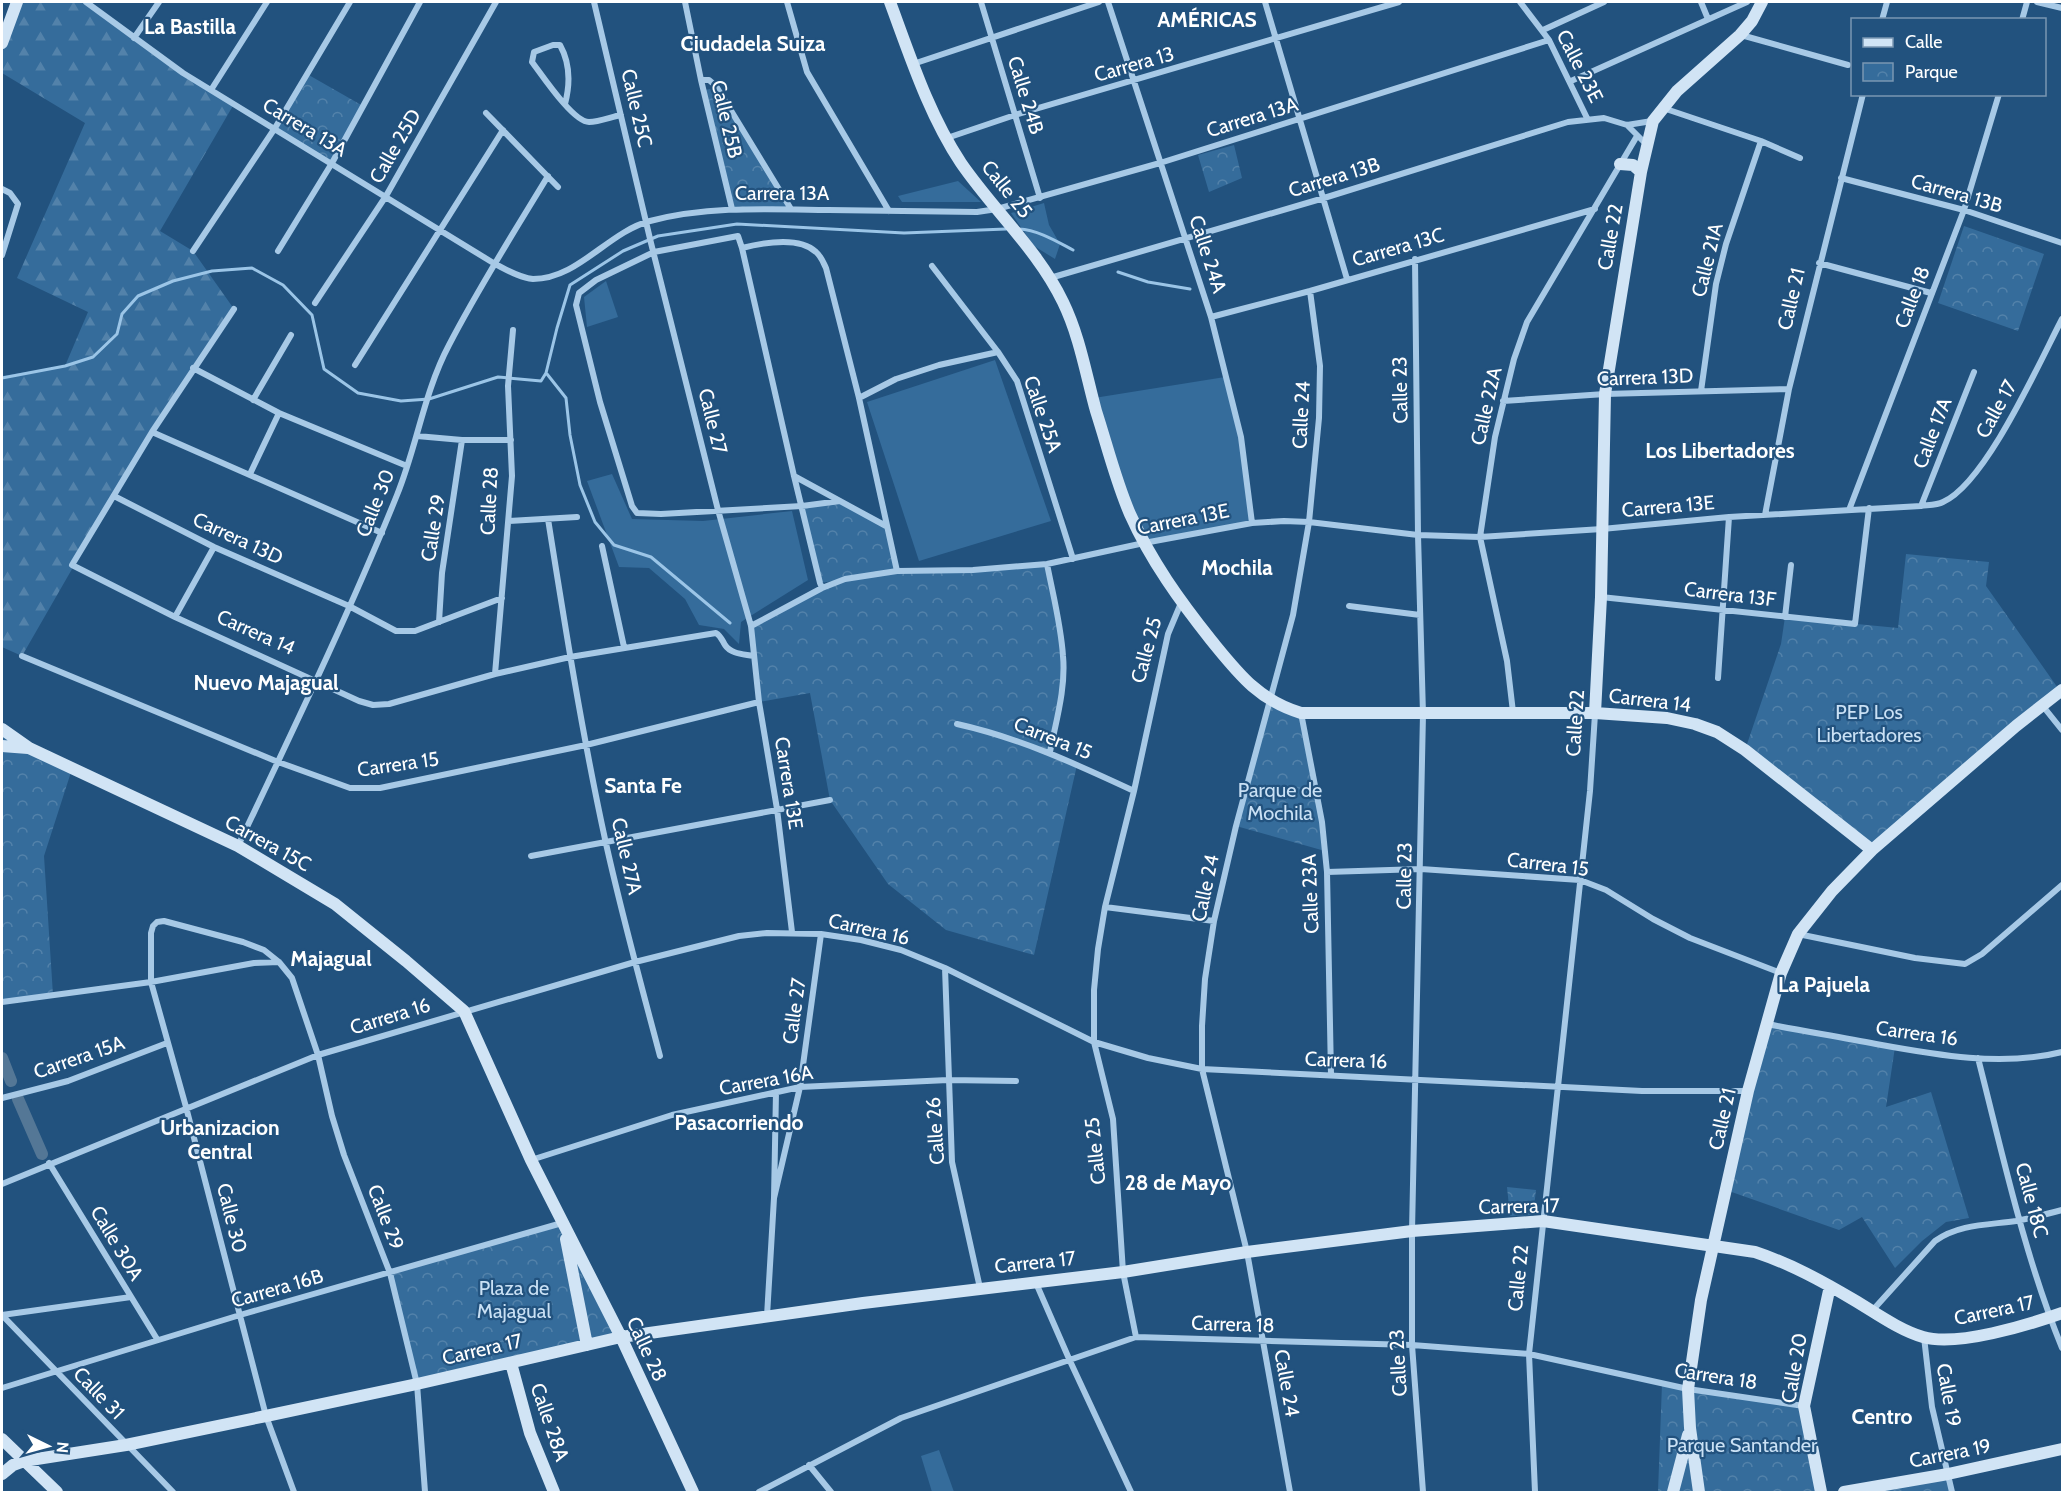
<svg xmlns="http://www.w3.org/2000/svg" width="2064" height="1494" font-family="Cabin,sans-serif">
<defs>
<pattern id="forest-firs" width="22" height="20" patternUnits="userSpaceOnUse" patternTransform="scale(1.5)"><rect width="22" height="20" fill="#356c9b"/><path d="M5 1l3.5 6h-7zM16 11l3.5 6h-7z" fill="#5382aa"/></pattern>
<pattern id="park-crowns" width="20" height="18" patternUnits="userSpaceOnUse" patternTransform="scale(1.5)"><rect width="20" height="18" fill="#356c9b"/><path d="M2 6a3 3 0 1 1 6 0M12 15a3 3 0 1 1 6 0" fill="none" stroke="#5382aa"/></pattern>
</defs>
<rect width="100%" height="100%" fill="#22527e"/>
<path fill="#356c9b" d="M958,181L981,202H902L898,196Z
M1044,203L1049,225L1060,244L1055,259L1034,246L1011,213Z
M606,281L618,317L587,327L584,297Z
M995,360L1051,521L919,561L867,402Z
M1225,377L1241,437L1252,523L1144,543L1094,398Z
M612,474L632,519L703,521L792,511L808,580L741,622L739,644L724,629L699,625L685,599L649,568L619,567L587,481Z
M939,1450L954,1492H932L921,1456Z"/>
<path fill="url(#forest-firs)" d="M17,2H86L134,38L234,104L160,231L193,251L234,309L114,496L22,656L2,647V376L65,366L88,312L17,278L85,123L2,73V43Z"/>
<path fill="url(#park-crowns)" d="M307,74L363,106L332,163L275,128Z
M715,88L791,209H732L705,90Z
M1234,145L1242,178L1209,192L1198,155Z
M1964,226L2044,254L2018,331L1938,303Z
M840,501L886,526L898,571L1047,564L1060,626L1062,690L1050,752L1077,765L1034,955L946,930L888,884L830,800L810,693L759,702L751,627L841,580L820,583L802,506Z
M1906,554L1989,562L1986,586L2060,691L1872,850L1745,750L1781,644L1785,617L1898,628Z
M1270,701L1301,713L1325,851L1236,826Z
M2,730L72,769L44,856L53,995L2,1002Z
M1767,1024L1895,1047L1886,1107L1931,1092L1969,1218L1946,1222L1922,1241L1895,1268L1862,1217L1839,1230L1726,1190Z
M1507,1187L1536,1190L1533,1215L1510,1216Z
M562,1223L621,1337L417,1384L390,1273Z
M1662,1384L1804,1406L1822,1492H1658Z
M1948,1474L1952,1492H1844Z"/>
<g fill="none" stroke-linecap="round" stroke-linejoin="round">
<path stroke="#9bc5e7" stroke-width="3" d="M1019,229C1038,230 1056,241 1073,250
M1118,272L1148,282L1190,289
M547,374L566,398L570,435L580,485L595,522L614,545L651,557L730,623
M2,378L65,366L93,357L117,334L122,314L138,296L173,281L212,271L252,268L283,285L312,315L324,369L358,393L401,401L429,399L498,377L541,381L546,373L557,328L570,285L623,251L658,236L737,224L904,233L1006,229"/>
<path stroke="#547796" stroke-width="12" d="M2,1058L11,1081
M18,1099L42,1154"/>
<path stroke="#a7c9e6" stroke-width="6" d="M86,2L183,73L495,264C507,270 520,278 533,279C578,279 608,232 650,221C708,206 767,209 826,210C876,211 926,211 977,212L997,209L1160,163L1549,40
M594,2L651,243L718,510L751,626L759,702L777,809L792,932
M685,2L701,80L732,209
M787,2L807,72L889,211
M981,2L1040,198
M1108,2L1211,317L1241,437L1252,523
M1265,2L1347,279
M1520,2L1549,40L1587,118
M1701,2L1708,19
M2037,2L2062,8
M1882,20L1887,2
M2022,20L2027,2
M1543,30L1604,2
M1741,35L1848,65
M134,38L159,2
M913,64L1099,2
M701,80H709L716,86L791,209
M1571,81L1747,2
M211,90L267,2
M565,104C570,85 570,63 560,45H553L534,52L532,62C542,75 573,122 589,122C599,122 611,117 621,115
M1663,108L1761,141L1800,158
M486,113L558,187
M1627,125L1647,145
M947,138L1015,115L1399,2
M1841,178L1964,210L2062,243
M2,189L10,193L18,204L2,255
M742,248C762,243 799,236 816,252C821,256 823,262 826,268L859,398L897,571
M193,251L275,128L350,2
M278,251L332,163L420,2
M1415,259L1418,535L1423,714L1412,1231V1345L1423,1492
M1819,263L1931,293
M932,266L998,352L1017,381L1073,559
M1050,278L1324,198L1568,122L1604,118L1627,125L1652,121
M315,303L386,196L496,2
M234,309L152,432L72,565L175,617L359,701L373,705L389,704L495,674L570,657L716,633C721,636 722,640 725,645C731,654 743,654 753,656
M1211,317L1310,291L1595,209
M355,365L503,130
M193,368L279,413L407,466
M1701,391L1716,284L1726,244L1761,141
M859,398L896,379L939,365L998,352
M253,400L291,335
M1503,401L1605,394L1789,389
M152,432L382,533
M417,436L462,440H511
M250,474L279,413
M794,476L886,526
M114,496L214,547L349,606L396,631H415L502,598
M1921,506L1974,372
M1849,510L1964,210L1999,94
M1765,515L1789,389L1863,94
M548,519C565,626 582,733 605,839C621,912 641,984 660,1056
M509,521L577,517
M602,546L624,647
M1047,564C1053,595 1061,625 1063,656C1066,688 1056,721 1050,752
M822,588L820,583L794,476L742,248L738,236L654,252L596,280L579,293L576,305L600,402L632,506L637,513L661,514L802,506L840,501
M1601,597L1855,624L1869,508
M1349,606L1420,615
M175,617L214,547
M1785,617L1791,565
M439,622L442,573L462,440
M751,626L822,588L845,579L897,571L973,570L1047,564L1144,543L1252,523L1284,521L1309,522L1418,535L1480,537L1602,529L1729,517L1921,506C1928,505 1937,505 1943,502C1986,483 2039,363 2062,319
M22,656L278,762L350,788H380L586,745L759,702
M495,674L512,476L508,386L513,330
M1718,678L1729,517
M2042,705L2062,730
M1513,712L1507,661L1480,537L1495,437L1514,359L1527,322L1637,136
M1301,713L1322,822L1327,872L1331,1075
M957,724C1020,738 1076,764 1134,791
M238,846C293,730 349,614 397,495C417,446 424,392 449,345C479,287 514,232 548,176
M531,856L830,800
M1327,872L1421,869L1580,880L1606,890L1653,919L1690,938L1781,973
M1105,907L1214,921
M1798,934L1915,958L1965,964L1982,954L2062,885
M945,968L952,1162L980,1288
M2,1002L151,982L254,963L279,962
M1767,1024C1803,1031 1840,1037 1876,1044C1936,1055 2002,1067 2062,1052
M1978,1058C2003,1156 2024,1254 2062,1348
M2,1098L68,1081L167,1043
M531,1160L672,1115L800,1087L948,1080L1016,1081
M49,1163L157,1339
M2,1184L318,1055L635,962L739,936L767,933L821,934L861,940L901,950L945,968L1094,1042L1148,1058L1202,1069L1642,1091H1747
M774,1198L800,1087L821,934
M1036,1283L1070,1361L1131,1492
M1872,1311L1935,1241C1959,1224 1988,1225 2016,1221C2032,1218 2047,1214 2062,1210
M2,1315L173,1492
M2,1315L131,1297
M767,1316L774,1198L776,1092
M1136,1337L1123,1272L1113,1119L1094,1042V990L1098,949L1105,907L1134,791L1168,634L1181,603
M1924,1337L1932,1407L1952,1492
M2,1388L240,1315L562,1223
M809,1465L831,1492
M294,1492L266,1416L186,1107L151,982V933L153,926L157,922L164,921L243,942L264,950L279,962L292,978L318,1055L332,1116L344,1155L390,1273L417,1384L425,1492
M759,1492L901,1418L1136,1337L1412,1345L1529,1354L1688,1389L1804,1406
M1290,1492L1247,1252L1202,1069V1026L1205,979L1214,921L1236,826L1293,615L1309,522L1319,418L1320,366L1310,291
M1535,1492L1529,1354L1590,791L1595,714"/>
<path stroke="#d1e4f5" stroke-width="12" d="M890,2C910,56 929,115 961,163C994,211 1038,250 1063,302C1080,337 1086,375 1096,411C1107,445 1116,482 1130,514C1151,561 1180,601 1211,640C1238,673 1258,700 1301,713H1595L1667,718L1695,724L1717,732L1745,750L1872,850
M2,43L17,2
M1620,164L1633,165L1641,172
M1595,713L1601,597L1605,394L1641,172L1653,121L1677,91L1740,35L1752,21L1762,2
M2,729L29,748L238,846L335,904L406,961L464,1011L531,1160L621,1337L693,1492
M2,746L28,748
M566,1239L587,1345
M511,1363L530,1433L554,1492
M2,1439L57,1492
M2,1474L13,1465L24,1461L126,1445L266,1416L417,1384L621,1337L863,1303L1123,1272L1247,1252L1412,1231L1543,1221L1755,1252C1791,1264 1822,1281 1854,1300C1876,1313 1899,1330 1923,1337C1957,1347 2028,1325 2062,1313
M1673,1492L1688,1435
M1699,1492L1690,1428L1688,1389L1701,1300L1748,1091L1781,973L1798,934L1832,891L1872,850L2016,726L2062,690
M1821,1492L1804,1406L1830,1286
M1844,1492L1948,1474L2062,1449"/>
</g>
<g text-anchor="middle" stroke-width="4.5" stroke-linejoin="round" paint-order="stroke">
<g font-size="20" fill="#fff" stroke="#22527e">
<text transform="translate(1134 64) rotate(-16)" y="7">Carrera 13</text>
<text transform="translate(1580 66) rotate(63)" y="7">Calle 23E</text>
<text transform="translate(1026 95) rotate(73)" y="7">Calle 24B</text>
<text transform="translate(637 108) rotate(77)" y="7">Calle 25C</text>
<text transform="translate(1252 117) rotate(-17)" y="7">Carrera 13A</text>
<text transform="translate(727 119) rotate(77)" y="7">Calle 25B</text>
<text transform="translate(305 127) rotate(31)" y="7">Carrera 13A</text>
<text transform="translate(395 146) rotate(-60)" y="7">Calle 25D</text>
<text transform="translate(1334 177) rotate(-17)" y="7">Carrera 13B</text>
<text transform="translate(1007 189) rotate(51)" y="7">Calle 25</text>
<text x="782" y="200">Carrera 13A</text>
<text transform="translate(1957 193) rotate(16)" y="7">Carrera 13B</text>
<text transform="translate(1610 237) rotate(-80)" y="7">Calle 22</text>
<text transform="translate(1398 247) rotate(-16)" y="7">Carrera 13C</text>
<text transform="translate(1208 254) rotate(72)" y="7">Calle 24A</text>
<text transform="translate(1707 260) rotate(-76)" y="7">Calle 21A</text>
<text transform="translate(1912 297) rotate(-69)" y="7">Calle 18</text>
<text transform="translate(1791 299) rotate(-77)" y="7">Calle 21</text>
<text transform="translate(1645 377) rotate(-2)" y="7">Carrera 13D</text>
<text transform="translate(1400 390) rotate(-91)" y="7">Calle 23</text>
<text transform="translate(1486 406) rotate(-77)" y="7">Calle 22A</text>
<text transform="translate(1996 409) rotate(-61)" y="7">Calle 17</text>
<text transform="translate(1043 414) rotate(71)" y="7">Calle 25A</text>
<text transform="translate(1301 415) rotate(-87)" y="7">Calle 24</text>
<text transform="translate(713 421) rotate(76)" y="7">Calle 27</text>
<text transform="translate(1932 433) rotate(-69)" y="7">Calle 17A</text>
<text transform="translate(489 501) rotate(-87)" y="7">Calle 28</text>
<text transform="translate(375 503) rotate(-68)" y="7">Calle 30</text>
<text transform="translate(1668 506) rotate(-5)" y="7">Carrera 13E</text>
<text transform="translate(1183 519) rotate(-11)" y="7">Carrera 13E</text>
<text transform="translate(433 528) rotate(-81)" y="7">Calle 29</text>
<text transform="translate(238 538) rotate(25)" y="7">Carrera 13D</text>
<text transform="translate(1730 594) rotate(7)" y="7">Carrera 13F</text>
<text transform="translate(256 632) rotate(24)" y="7">Carrera 14</text>
<text transform="translate(1146 650) rotate(-75)" y="7">Calle 25</text>
<text transform="translate(1650 700) rotate(7)" y="7">Carrera 14</text>
<text transform="translate(1575 723) rotate(-86)" y="7">Calle 22</text>
<text transform="translate(1053 738) rotate(22)" y="7">Carrera 15</text>
<text transform="translate(398 764) rotate(-8)" y="7">Carrera 15</text>
<text transform="translate(789 783) rotate(81)" y="7">Carrera 13E</text>
<text transform="translate(268 843) rotate(29)" y="7">Carrera 15C</text>
<text transform="translate(627 856) rotate(77)" y="7">Calle 27A</text>
<text transform="translate(1548 864) rotate(7)" y="7">Carrera 15</text>
<text transform="translate(1404 876) rotate(-89)" y="7">Calle 23</text>
<text transform="translate(1205 888) rotate(-78)" y="7">Calle 24</text>
<text transform="translate(1310 894) rotate(-92)" y="7">Calle 23A</text>
<text transform="translate(869 929) rotate(13)" y="7">Carrera 16</text>
<text transform="translate(794 1011) rotate(-82)" y="7">Calle 27</text>
<text transform="translate(390 1016) rotate(-17)" y="7">Carrera 16</text>
<text transform="translate(1917 1033) rotate(8)" y="7">Carrera 16</text>
<text transform="translate(79 1057) rotate(-19)" y="7">Carrera 15A</text>
<text transform="translate(1346 1060) rotate(2)" y="7">Carrera 16</text>
<text transform="translate(766 1080) rotate(-10)" y="7">Carrera 16A</text>
<text transform="translate(1722 1119) rotate(-77)" y="7">Calle 21</text>
<text transform="translate(935 1131) rotate(-94)" y="7">Calle 26</text>
<text transform="translate(1095 1151) rotate(-96)" y="7">Calle 25</text>
<text transform="translate(2032 1200) rotate(75)" y="7">Calle 18C</text>
<text transform="translate(1519 1206) rotate(-1)" y="7">Carrera 17</text>
<text transform="translate(386 1217) rotate(69)" y="7">Calle 29</text>
<text transform="translate(232 1218) rotate(76)" y="7">Calle 30</text>
<text transform="translate(117 1243) rotate(59)" y="7">Calle 30A</text>
<text transform="translate(1035 1262) rotate(-6)" y="7">Carrera 17</text>
<text transform="translate(1518 1278) rotate(-84)" y="7">Calle 22</text>
<text transform="translate(277 1288) rotate(-16)" y="7">Carrera 16B</text>
<text transform="translate(1994 1310) rotate(-12)" y="7">Carrera 17</text>
<text transform="translate(1233 1324) rotate(2)" y="7">Carrera 18</text>
<text transform="translate(482 1349) rotate(-13)" y="7">Carrera 17</text>
<text transform="translate(647 1349) rotate(65)" y="7">Calle 28</text>
<text transform="translate(1398 1363) rotate(-93)" y="7">Calle 23</text>
<text transform="translate(1794 1368) rotate(-80)" y="7">Calle 20</text>
<text transform="translate(1716 1376) rotate(9)" y="7">Carrera 18</text>
<text transform="translate(1287 1383) rotate(80)" y="7">Calle 24</text>
<text transform="translate(99 1393) rotate(46)" y="7">Calle 31</text>
<text transform="translate(1949 1395) rotate(80)" y="7">Calle 19</text>
<text transform="translate(550 1422) rotate(71)" y="7">Calle 28A</text>
<text transform="translate(1950 1453) rotate(-11)" y="7">Carrera 19</text>
</g>
<g font-size="20" fill="#cae1f5" stroke="#22527e">
<text x="1869" y="719">PEP Los<tspan x="1869" dy="23">Libertadores</tspan></text>
<text x="1280" y="797">Parque de<tspan x="1280" dy="23">Mochila</tspan></text>
<text x="514" y="1295">Plaza de<tspan x="514" dy="23">Majagual</tspan></text>
<text x="1742" y="1452">Parque Santander</text>
</g>
<g font-size="21" font-weight="bold" fill="#fff" stroke="#22527e">
<text x="1207" y="27">AMÉRICAS</text>
<text x="190" y="34">La Bastilla</text>
<text x="753" y="51">Ciudadela Suiza</text>
<text x="1720" y="458">Los Libertadores</text>
<text x="1237" y="575">Mochila</text>
<text x="266" y="690">Nuevo Majagual</text>
<text x="643" y="793">Santa Fe</text>
<text x="331" y="966">Majagual</text>
<text x="1824" y="992">La Pajuela</text>
<text x="739" y="1130">Pasacorriendo</text>
<text x="220" y="1135">Urbanizacion<tspan x="220" dy="24">Central</tspan></text>
<text x="1178" y="1190">28 de Mayo</text>
<text x="1882" y="1424">Centro</text>
</g>
</g>
<rect width="2064" height="1494" fill="none" stroke="#ffffff" stroke-width="6"/>
<rect x="1851" y="18" width="195" height="78" fill="#22527e" stroke="#7a97b2" stroke-width="1.5"/>
<rect x="1863" y="38" width="30" height="9" fill="#d1e4f5" stroke="#7a97b2" stroke-width="1.5"/>
<text x="1905" y="48" font-size="18" fill="#ffffff">Calle</text>
<rect x="1863" y="63" width="30" height="18" fill="url(#park-crowns)" stroke="#7a97b2" stroke-width="1.5"/>
<text x="1905" y="78" font-size="18" fill="#ffffff">Parque</text>
<g transform="translate(48 1446) rotate(95)" stroke="#22527e" stroke-width="4.5" paint-order="stroke">
<path d="M0-4.5L10 22L0 15L-10 22Z" fill="#ffffff"/>
<text y="-9" font-size="16" font-weight="bold" text-anchor="middle" fill="#ffffff">N</text>
</g>
</svg>
